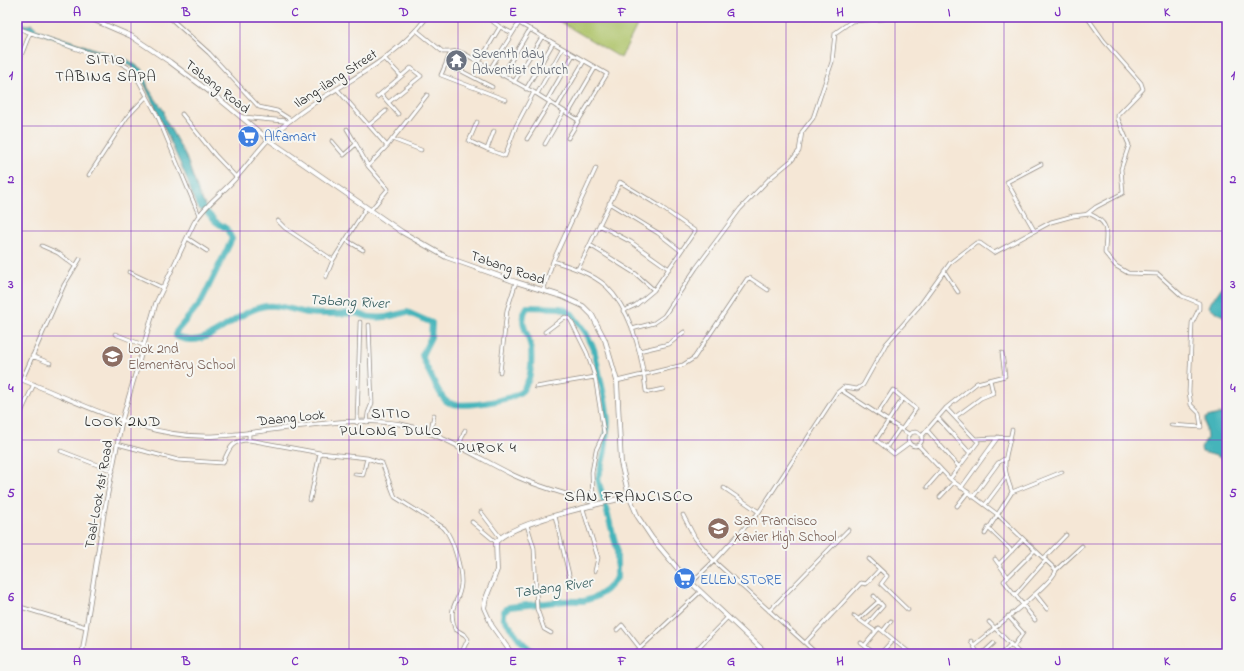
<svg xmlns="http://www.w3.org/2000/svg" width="1244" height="671" font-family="'Indie Flower',sans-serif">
<rect width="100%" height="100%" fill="#f6f6f2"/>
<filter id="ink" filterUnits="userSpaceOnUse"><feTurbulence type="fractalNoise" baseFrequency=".025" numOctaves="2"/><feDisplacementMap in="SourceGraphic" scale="8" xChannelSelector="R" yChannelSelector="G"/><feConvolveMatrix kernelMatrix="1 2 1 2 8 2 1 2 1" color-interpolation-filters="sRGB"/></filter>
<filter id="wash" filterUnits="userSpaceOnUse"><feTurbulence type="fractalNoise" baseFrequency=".012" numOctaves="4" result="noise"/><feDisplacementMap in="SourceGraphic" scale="16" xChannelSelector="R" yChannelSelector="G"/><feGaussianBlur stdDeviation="0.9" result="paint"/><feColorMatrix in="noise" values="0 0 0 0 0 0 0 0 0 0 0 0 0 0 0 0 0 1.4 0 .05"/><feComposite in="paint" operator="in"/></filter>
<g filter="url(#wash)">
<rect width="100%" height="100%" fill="#f5e7d6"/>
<path fill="#adc368" stroke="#6c774a" d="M552,17H641L621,58Z"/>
<path fill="#44b4ba" stroke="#387072" d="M17,22L28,25L32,24L38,30L128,60L143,70L148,88L164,111L165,119L186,157L199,194L205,205L200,210L194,200L185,174L140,74C124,55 89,50 66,43C50,37 33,31 17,24Z
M1227,280V315L1223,316L1209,307L1211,302Z
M1227,412V462L1217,456L1202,452L1201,448L1207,438L1205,420L1207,417Z"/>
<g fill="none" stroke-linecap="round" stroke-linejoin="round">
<path stroke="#44b4ba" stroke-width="6" d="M200,205L216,222L227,229L232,239L201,302L176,332V336C208,353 233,311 266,306C282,304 293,311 308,313C323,315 339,314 354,313C360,313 365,317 371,317C384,319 395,315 407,312L432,323L431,337L422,355C424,363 440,396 446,401C456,410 512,401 522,391C524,389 526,384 528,381C531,374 532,358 531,350C530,334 517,324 527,307L561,308L572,314L586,333L594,349L606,405L608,422L605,451L598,479L617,549V578L606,590L596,597L584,601H565L509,607L504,611L503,617L520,640L535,654"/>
</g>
</g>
<g filter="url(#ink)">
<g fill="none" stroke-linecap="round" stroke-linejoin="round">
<defs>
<path id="minor" d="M169,17L209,53L259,107L277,111L291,120
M487,17L500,27L512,33
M17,28L94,55L117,61L129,68L135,74L157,115L199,215
M416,30L443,52H451L441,75L506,100
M451,52L458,51L463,53L537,94L578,120
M385,59L401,76
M479,62L500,27
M446,63L492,87
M17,66L30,33
M490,69L519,23L607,74L568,138
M502,76L530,29
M514,82L542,37
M337,89L387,146
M526,89L553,43
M381,94L398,114
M537,94L562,49
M377,97L411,68L421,76L389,102
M547,100L573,55
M557,107L584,61
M182,114L215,155L236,177
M568,114L595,68
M477,122L469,141L487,149L494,131
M369,125L386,111
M347,129L356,144
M392,139L421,150
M527,139L550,102
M332,141L344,155L356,144L368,166L388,189L370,211
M545,144L564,111
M487,149L505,156L516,126L534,92
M368,166L387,146L427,95
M89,175L127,117L146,97
M609,203L658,233L681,251
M1087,214L1096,207L1123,193L1121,169L1129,145L1118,119V115L1143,89L1141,83L1104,41L1087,17
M278,221L285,228L333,260L366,208
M599,225L631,242L669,269
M1034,230L1007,182L1041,164
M187,238L207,251
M346,240L363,250
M590,245L636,274L654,290
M42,246L58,253L75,266
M553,261C572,267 591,273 606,286C633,312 642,355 646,391L649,392L663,389
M578,269L620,182L658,205L695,231L654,290L636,305L623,311
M944,271L958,292
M129,272L163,288
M326,277L333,260
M543,291L553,261L596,168
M632,329L654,323L664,316L696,268L740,209L769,179L792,160L799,151L802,132L813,118L832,62L835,33L852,21L913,17
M545,332L565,317L570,319L587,353L595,377L603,427L604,433L596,450L592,472L593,502
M115,334L143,345
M639,351L669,344L684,332
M32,356L50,363
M500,372L507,310L516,282
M22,380L64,285L80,259
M617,381L683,365L694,358L747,279L750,278L768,290
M536,387L595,377
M841,390L910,435
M903,398L876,440L894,454L909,443
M946,408L978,442L950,479
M878,413L893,390L916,409L902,429
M955,417L981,398L993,393L990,380
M938,418L970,453
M17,421L34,384
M367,422L368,413L372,403L369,325
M357,423L360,322
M927,430L959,467
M1012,430C1006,461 1000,460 1012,492
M249,432V440L320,453L367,458L382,463L395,497L444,528C453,538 462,570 461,584C459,605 447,604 455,629L465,635L468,639L461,654
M908 439a7 7 0 1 1 14 0a7 7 0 1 1-14 0Z
M430,434L434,415
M921,437L946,408L977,383L1005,376L1002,353
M975,439L1010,437
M117,444L178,460L223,463C229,448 232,440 249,440
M918,445L950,479L997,514L1056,570
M458,448L465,430
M886,448L900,428
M61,451L113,471
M355,474L363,475L367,458
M927,487L941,471
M724,488L759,512
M961,488L998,437
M940,497L954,482
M973,497L998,463L1004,459
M310,500L320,453
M985,505L1006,477
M957,506L968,492
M583,509L598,558L595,571
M481,512L500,537
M683,515L695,538L714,561L805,643L861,583L866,584L879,570
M555,516L572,587
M472,522L496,542
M527,525L534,548L537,609L544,629L551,633
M988,528L1012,551
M985,534L1012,492L1062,472
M1035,550L1004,581L1035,620
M1044,558L1066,535
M869,559L887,576L881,584L908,610
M995,559L1008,577
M999,564L1023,539
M691,583L714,561L759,512L837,393L844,387L857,389L863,385L886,344L920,305L950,263L976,243H980L994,253L1051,222L1073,216L1090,214C1112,224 1105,233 1105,253L1116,266L1128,273L1158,274L1182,296L1199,303V309L1192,323L1189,392L1191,405L1199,413L1201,427L1171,425
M1015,595L1046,560
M1036,595L1047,609
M17,606L86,627
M769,611L848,530
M854,616L875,631
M1008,616L1023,633L1013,647
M859,619L879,601
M989,622L1020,654
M867,624L883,606L874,596
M617,630L622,625L640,648
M883,631L891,621
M971,641L978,654
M805,643L817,654
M861,643L875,654
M865,645L879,628L911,654
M974,645C987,634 1056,581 1056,570L1082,546
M634,654L700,592
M692,654L728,617
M754,654L761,649
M880,654L893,640
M982,654L994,643
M1001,654L1011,644"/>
<path id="tertiary" d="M241,117L285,121L287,123
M17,378C81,402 145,440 216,436C273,433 342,414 400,424C435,430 480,459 513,475C538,487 566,494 593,502V506
M82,654L104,513L122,420L156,303L194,223C204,206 220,195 233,181C246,168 256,152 269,139C282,126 298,114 314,103C355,77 398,56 427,17"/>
<path id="secondary" d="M87,17L131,36L170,62L218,98L269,140L402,232L446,257L516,282L561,296L583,306L592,315L605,340L617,381L621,463L629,496L638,517L652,538L683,575L767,654
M512,654L492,626L484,608L486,598L497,570L496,542C514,521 600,505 629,496"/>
</defs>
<use href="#minor" stroke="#908980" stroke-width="4.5"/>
<use href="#tertiary" stroke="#908980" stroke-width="5"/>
<use href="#secondary" stroke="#908980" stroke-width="5.5"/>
<use href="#minor" stroke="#fff" stroke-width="3"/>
<use href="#tertiary" stroke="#fff" stroke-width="3.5"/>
<use href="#secondary" stroke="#fff" stroke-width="4"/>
</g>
</g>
<path fill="none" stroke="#7b2cbf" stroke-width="1" stroke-opacity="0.55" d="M131,17V654M240,17V654M349,17V654M458,17V654M567,17V654M677,17V654M786,17V654M895,17V654M1004,17V654M1113,17V654M17,126H1227M17,231H1227M17,336H1227M17,440H1227M17,544H1227"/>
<defs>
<symbol id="temple-disc" viewBox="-11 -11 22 22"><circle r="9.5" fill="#6b7280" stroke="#f6f6f2"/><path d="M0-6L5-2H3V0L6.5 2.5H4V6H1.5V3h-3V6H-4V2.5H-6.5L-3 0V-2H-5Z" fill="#fff"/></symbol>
<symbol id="supermarket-disc" viewBox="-11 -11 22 22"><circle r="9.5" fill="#3f7fe0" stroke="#f6f6f2"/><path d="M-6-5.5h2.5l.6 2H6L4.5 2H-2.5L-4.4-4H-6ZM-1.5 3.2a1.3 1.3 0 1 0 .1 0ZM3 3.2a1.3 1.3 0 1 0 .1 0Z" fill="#fff"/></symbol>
<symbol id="school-disc" viewBox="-11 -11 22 22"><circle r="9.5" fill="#8d6e63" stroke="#f6f6f2"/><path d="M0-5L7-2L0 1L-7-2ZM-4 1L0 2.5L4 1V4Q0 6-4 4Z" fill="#fff"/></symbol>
</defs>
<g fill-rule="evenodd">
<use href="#temple-disc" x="444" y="48" width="25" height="25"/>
<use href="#supermarket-disc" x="236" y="124" width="25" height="25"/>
<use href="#school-disc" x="100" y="344" width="25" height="25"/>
<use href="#school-disc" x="706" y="516" width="25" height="25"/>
<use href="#supermarket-disc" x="672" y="566" width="25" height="25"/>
</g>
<g text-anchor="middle" stroke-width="4" stroke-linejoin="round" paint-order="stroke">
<g font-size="14" fill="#5b616d" stroke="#f6f6f2" text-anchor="start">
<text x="472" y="58">Seventh day<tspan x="472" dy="16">Adventist church</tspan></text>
</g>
<g font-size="14" fill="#2b2b2b" stroke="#f6f6f2">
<text transform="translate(335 78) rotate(-33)" y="5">Ilang-ilang Street</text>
<text transform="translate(218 86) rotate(38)" y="5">Tabang Road</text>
<text transform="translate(508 267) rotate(19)" y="5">Tabang Road</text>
<text transform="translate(291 417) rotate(-6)" y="5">Daang Look</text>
<text transform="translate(98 494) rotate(-80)" y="5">Taal-Look 1st Road</text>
</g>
<g font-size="14" fill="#366cbe" stroke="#f6f6f2" text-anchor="start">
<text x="264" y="141">Alfamart</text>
<text x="700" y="584">ELLEN STORE</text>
</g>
<g font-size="14" fill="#785e54" stroke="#f6f6f2" text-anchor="start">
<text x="128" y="353">Look 2nd<tspan x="128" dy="16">Elementary School</tspan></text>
<text x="734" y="525">San Francisco<tspan x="734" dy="16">Xavier High School</tspan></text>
</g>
<g font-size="15" letter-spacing="1" fill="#2b2b2b" stroke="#f6f6f2">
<text x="106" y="64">SITIO<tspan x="106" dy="17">TABING SAPA</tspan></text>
<text x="391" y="418">SITIO<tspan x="391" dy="17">PULONG DULO</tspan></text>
<text x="487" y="452">PUROK 4</text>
</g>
<g font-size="15" font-style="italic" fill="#345b5d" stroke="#f6f6f2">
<text transform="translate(349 301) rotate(3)" y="5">Tabang River</text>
<text transform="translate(553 587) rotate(-8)" y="5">Tabang River</text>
</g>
<g font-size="16" letter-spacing="1" fill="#2b2b2b" stroke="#f6f6f2">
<text x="123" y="426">LOOK 2ND</text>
<text x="629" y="501">SAN FRANCISCO</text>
</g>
</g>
<rect width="1244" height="671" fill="none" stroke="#f6f6f2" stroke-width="44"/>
<rect x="22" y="22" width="1200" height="627" fill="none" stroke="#7b2cbf" stroke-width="1.5"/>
<g font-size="13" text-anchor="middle" font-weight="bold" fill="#7b2cbf">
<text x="77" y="16">A</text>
<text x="186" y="16">B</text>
<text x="295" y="16">C</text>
<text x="404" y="16">D</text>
<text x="513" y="16">E</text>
<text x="622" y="16">F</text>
<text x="731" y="16">G</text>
<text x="840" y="16">H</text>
<text x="949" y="16">I</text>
<text x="1058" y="16">J</text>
<text x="1167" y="16">K</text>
<text x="11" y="79">1</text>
<text x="1233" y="79">1</text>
<text x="11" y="183">2</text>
<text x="1233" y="183">2</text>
<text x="11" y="288">3</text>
<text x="1233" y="288">3</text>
<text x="11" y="392">4</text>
<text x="1233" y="392">4</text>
<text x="11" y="497">5</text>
<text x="1233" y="497">5</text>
<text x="11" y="601">6</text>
<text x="1233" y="601">6</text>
<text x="77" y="665">A</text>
<text x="186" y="665">B</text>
<text x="295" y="665">C</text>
<text x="404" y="665">D</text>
<text x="513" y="665">E</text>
<text x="622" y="665">F</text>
<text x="731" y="665">G</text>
<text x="840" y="665">H</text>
<text x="949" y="665">I</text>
<text x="1058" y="665">J</text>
<text x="1167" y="665">K</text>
</g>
</svg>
